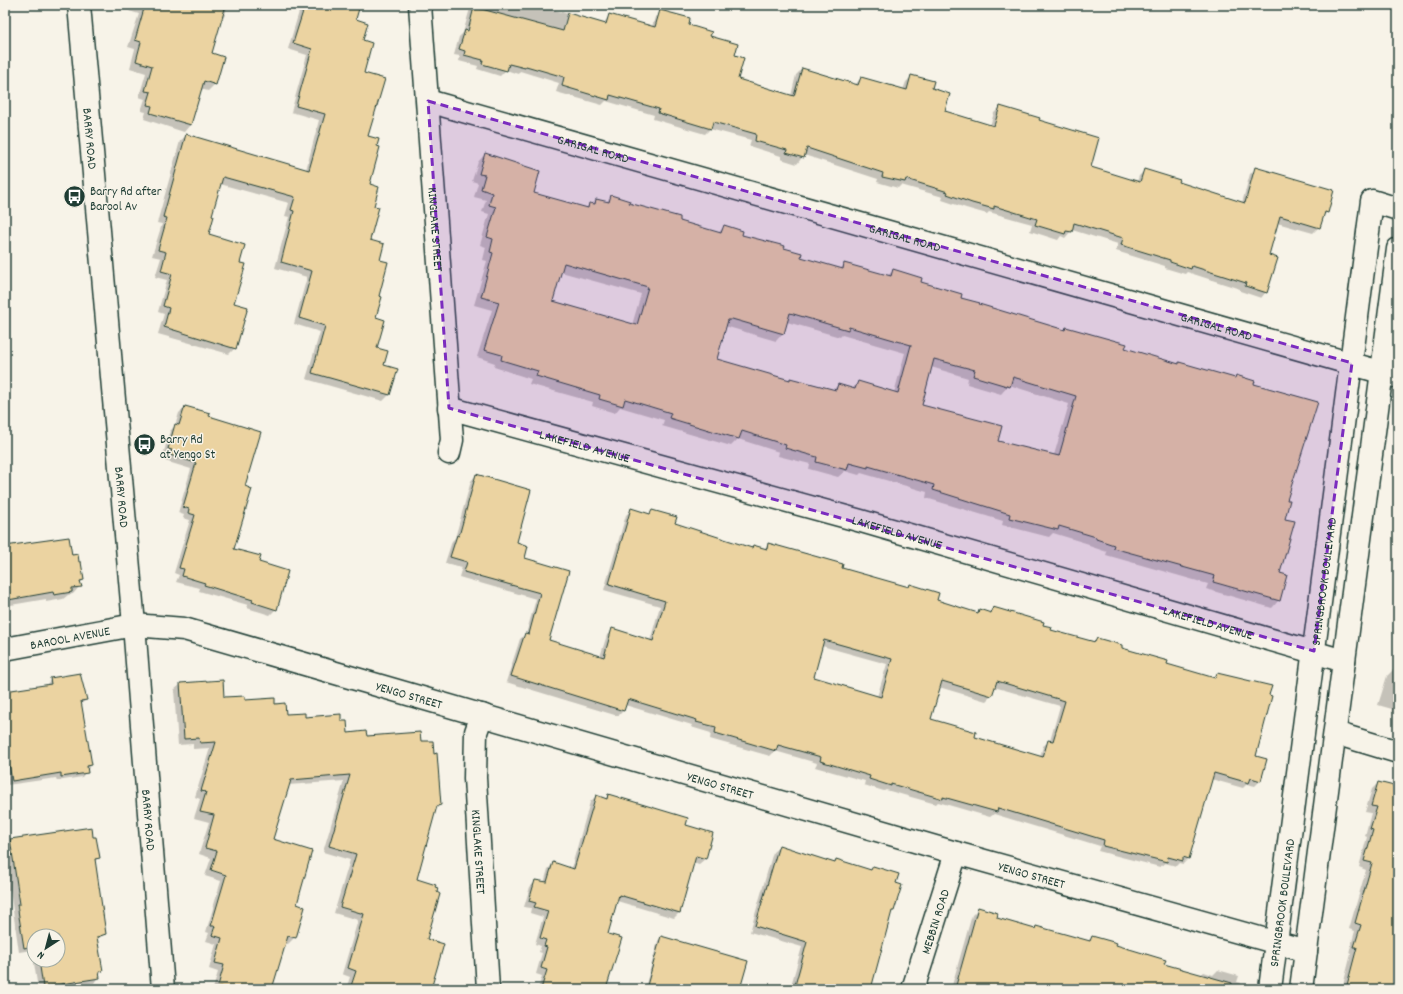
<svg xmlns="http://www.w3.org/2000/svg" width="1403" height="994" font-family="Dekko,sans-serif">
<rect width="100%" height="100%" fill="#f7f3e8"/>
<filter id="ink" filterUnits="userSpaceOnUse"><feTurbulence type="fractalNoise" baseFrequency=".025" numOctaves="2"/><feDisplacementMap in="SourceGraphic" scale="8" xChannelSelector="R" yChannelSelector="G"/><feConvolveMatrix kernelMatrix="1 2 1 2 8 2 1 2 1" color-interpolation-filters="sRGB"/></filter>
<g filter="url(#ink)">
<path fill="#0003" fill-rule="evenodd" d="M130,5H228L224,17L220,22L211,54L215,84L208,91L201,89L190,125L184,132L144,119L146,112L141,111L145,99L139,97L146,73L130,68L135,49L128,47L139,14L129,11Z
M301,5H358L355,20L361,41L369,185L373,206L369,240L378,260V297L375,318L376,348L383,366L389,395L383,401L306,379L320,332L294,324L307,277L275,268L289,217L285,216L289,203L220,184L210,216L207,235L232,304L235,348L229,354L158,334L164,314L158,312L167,280L155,277L161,258L152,256L162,224L157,223L180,141L187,135L306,170L319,120L291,112L307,55L288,49Z
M471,5H545L544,7L603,24L610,15L652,27L655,17L661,11L709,37L734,56L737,80L791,96L796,75L802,69L855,85L861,78L903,90L906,82L912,76L931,89L943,112L990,126L994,113L1000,107L1038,121L1089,168L1137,182L1139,176L1145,170L1178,183L1242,203L1250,174L1256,169L1327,212L1322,217L1319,227L1313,233L1277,223L1268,256L1266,292L1261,298L1240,291V289L1187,272L1185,274L1165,268V266L1116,251L1118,244L1072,230L1065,238L1061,236L1058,240L1030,231L1032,224L989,212L987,214L966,208L942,200L943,197L901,185L898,188L877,182L878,179L804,155L797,164L781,159V156L749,146L751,140L710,129L705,134L653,119L654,115L606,101L602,105L556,92L559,83L520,71L518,74L506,70L500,76L477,69L478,66L459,61L460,56L454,55L459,37L463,33Z
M485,154L533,194L585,208L597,200L606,202L611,197L678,222L718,233L724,227L740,235L783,249L799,257L840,269L845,264L887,276L893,271L919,283L978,305L1063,331L1066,328L1124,349L1178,365L1180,363L1234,378L1237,376L1253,384L1286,500L1279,574V600L1272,608L1206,589L1208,584L1106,555L1107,552L1089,546V544L1053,533L1049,537L1002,525L1003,521L926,498L927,492L861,473L859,475L845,471L838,477L809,469L810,464L778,456L779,452L738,439L731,446L662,426L664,420L620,407L615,413L592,406L593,402L529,384L531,379L494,367L495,363L477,357L492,310L474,305L487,261L483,260L486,247L480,245L489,214L482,212L486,200L474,197L478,183L472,181L478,162ZM561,272L641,294L632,325L552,302ZM787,322L840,337L842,335L905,353L894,393L858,382L852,389L838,385L833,390L791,379L788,381L716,360L725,326L776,341L783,333ZM931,367L968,378L967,384L1001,394L1009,385L1069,404L1054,455L997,441L921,406Z
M185,407L208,417L244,487L233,549L258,563L276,609L270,615L247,608L248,605L199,591L200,588L176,582L179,575L174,573L190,520L183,518L184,515L178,513L191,469L165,461L167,456L163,455L170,431L175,426L179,413Z
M476,475L524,559L568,571L548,641L600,657L607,635L613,629L650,641L660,606L604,590L626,515L631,510L649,514L652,511L674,524L750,549L753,546L763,550L769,544L841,569L908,588L910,586L936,600L976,613L979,610L988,613L993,608L1042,625L1050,630L1093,643L1097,639L1166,665L1213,679L1217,674L1254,756L1260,781L1255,786L1247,784L1243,788L1211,779L1188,859L1183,864L1179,863L1176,866L1165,863L1160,867L1098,851L1100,846L994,814L990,817L938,802L936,804L886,790L884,791L864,785L865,781L815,767L817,763L775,751L770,756L710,739L711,733L691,727L692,725L625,705L623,711L618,716L506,682L520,639L526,634L536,599L459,577L462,567L445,563L452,541L455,538L471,481ZM822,646L887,664L877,697L813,678ZM939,687L986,701L991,696L994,687L1060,706L1050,741L1043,746L1040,757L973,738L930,720Z
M5,547L71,556L83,580L80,583V586L73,594L68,595L63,599L46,602V599L5,606Z
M1398,579V591L1395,590Z
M1398,610V630L1393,628Z
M1398,660V714L1391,712L1392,709L1378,705L1387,676L1393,670L1395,671Z
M51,679L86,700L80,705L91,765L82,777L57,781L56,778L7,785L5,780V692L46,685Z
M181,684L223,698L274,705L285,715L341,722L347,734L420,743L440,805L435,810L415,879L426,940L430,989H346L350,977L342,974L358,920L334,913L350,860L323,852L344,781L288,785L272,840L296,905L295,937L288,944L284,943L271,989H213L218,972L209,969L216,944L206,941L209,933L206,932L221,881L205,876L211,858L199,854L209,822L194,818L200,799L195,797L210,748L193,749V744L178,745L174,690Z
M1378,783L1398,788V989H1342L1351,954L1349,953L1355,931L1349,929L1366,870L1359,867L1367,837L1365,836L1371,813L1365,812L1372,789Z
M596,796L605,799L608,796L685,826L705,859L699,864L693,862L679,913L674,918L617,901L607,934L605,989H538L542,976L536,974L542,953L539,952L541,946L535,944L543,917L530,913L531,908L524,907L530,887L536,881L544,883L548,869L553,864L571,869L590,802Z
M91,828L98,858L94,862L105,934L96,940L102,971L94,983L72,987L73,989H38L32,950L19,952L10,890H5V841ZM34,936H58V960H34Z
M779,847L834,863L837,861L870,870L873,867L895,884L893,911L891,913L864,989H790L802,947L750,932L773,852Z
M979,908L996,918L1034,929L1037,927L1088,941L1092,937L1163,965L1200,975L1204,972L1213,975L1218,970L1239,976L1237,982L1241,983L1240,989H951L972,915Z
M661,937L739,989L645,988L658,941Z"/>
<path fill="#ebd3a1" stroke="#1f3d34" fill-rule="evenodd" d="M145,5H226L212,53L224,57L216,85L204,81L191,125L150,113L152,106L147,105L151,92L145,91L152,66L136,61L141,42L135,40Z
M305,5H360L356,19L368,23L363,40L372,43L364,73L385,79L368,136L379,139L377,146L380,147L370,184L379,187L374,206L379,207L370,240L384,244L380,260L388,262L379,296L382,297L376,317L385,320L377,348L388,351L384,365L398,369L390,395L312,373L325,326L299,318L312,271L281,262L294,211L291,210L295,197L223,177L212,215L214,216L209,234L245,245L240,263L246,264L234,303L248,307L236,349L164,327L169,308L163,306L172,274L161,271L166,252L158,250L167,218L163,217L186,134L309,170L325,114L296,106L312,49L293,43Z
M474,7L563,31L568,13L606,24L609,14L655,27L660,10L690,18L689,25L712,32L710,36L738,44L735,55L744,58L738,79L794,96L802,68L858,85L861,77L907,90L911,75L934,81L932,88L950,94L945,111L994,126L1000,106L1040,118L1039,120L1099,138L1091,167L1140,182L1144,169L1180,180L1179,182L1245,203L1255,167L1334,190L1328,213L1325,212L1320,228L1280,216L1269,255L1278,258L1267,293L1245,286L1246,283L1192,266L1191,269L1170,262V260L1121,245L1123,238L1074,223L1072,232L1066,231L1065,234L1035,225L1037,219L994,206V209L972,203L947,194L948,192L906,179L905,182L882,177L883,173L807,148L804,158L786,153L787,150L755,141L756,134L713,122L711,129L658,113L659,109L610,95L609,100L562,86L564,77L526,66L525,68L509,64L507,71L482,64L483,60L464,55L465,51L459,49L465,30L468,31Z
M485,153L540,171L534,193L588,208L589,203L595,204L596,199L609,202L611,195L630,201L629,203L680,217V221L721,233L724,225L743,231L742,235L785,246L784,248L802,253L801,257L843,269L844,263L891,276L893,269L922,278L921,282L962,294L961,298L980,303L979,304L1065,330L1066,327L1127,344L1125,348L1179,364V362L1235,378L1236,375L1255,381L1254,384L1318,402L1287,500H1290L1285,519L1295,521L1280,573L1287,575L1280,601L1213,582L1215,576L1113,548L1114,545L1096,539V537L1059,526L1058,530L1009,518L1010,514L933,490L934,485L868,466V468L849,463L847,470L816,462L817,457L785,448L786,445L742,431L739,439L669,418L671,413L625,399L623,406L599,399L600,395L536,376L538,371L501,360L502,355L484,350L499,302L481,297L493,253L490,252L493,239L487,237L496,207L489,205L492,193L481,189L485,175L479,174ZM564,263L648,287L637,325L553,301ZM790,313L848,330L849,327L911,345L898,393L858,381L855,389L838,384L836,390L790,378V380L717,359L728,320H731L732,319L784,334ZM934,359L975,370L973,376L1010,387L1013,377L1076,396L1059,456L998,441L1002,426L922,405Z
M185,406L210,413L209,416L261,432L245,486L252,489L234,549L261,556L259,562L288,571L277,610L252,602L253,600L204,585L205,583L182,576L184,569L179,568L195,515L188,513L189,509L183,507L196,463L170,455L172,450L168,449L175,424L179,425Z
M476,474L531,490L517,542L528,546L525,558L569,571L549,640L604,657L612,628L653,641L665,601L609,584L631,508L650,514L652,510L677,517L675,523L752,548L753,545L767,549L768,543L843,564L842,568L909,587L910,584L939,593L937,600L978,613L979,609L991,613L993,607L1044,622L1043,625L1052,627L1051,630L1095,642L1097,638L1122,645V648L1168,661L1167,664L1215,678L1217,673L1272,686L1269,695L1272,696L1256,756L1267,759L1261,781L1251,778L1249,783L1214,773L1189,859L1183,857V861L1168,857L1167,862L1103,846L1104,840L998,808L997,812L943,797V799L891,784V786L869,779L870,776L820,761L821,757L778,745L776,751L715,733L716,727L696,722L697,720L628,699L624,711L511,676L525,633L529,634L540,593L464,572L467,562L450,557L457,535L459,536ZM824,640L892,659L881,697L814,677ZM942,681L992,696L997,681L1065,701L1053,741L1048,740L1043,757L975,737L976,732L931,719Z
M69,537L72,555L78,554L79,562H81L84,580L80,581L82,587L72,588V592L54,595L53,592L8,600L5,583V546Z
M80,673L87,700L81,701L92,765L87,766L88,773L61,777V773L12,781L6,748L9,747L5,725V691L51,684L50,678Z
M223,680L224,697L245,696V700L275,698V704L285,703L286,714L305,713V717L341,714V721H347L348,733L366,731L367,736L420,732L421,741H433L434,754L437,753L441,805L437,806L417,879L436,885L435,887L438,888L437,892L440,894L427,939L444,944L431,989H350L356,971L348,968L364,914L340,907L356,854L329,846L350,775L291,780L273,839L312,851L297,904L305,907L296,938L288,936L272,989H229L218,986L224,965L215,963L222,938L212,935L215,926H211L226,875L211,870L217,851L205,848L214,815L200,812L206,792L201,791L216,742L200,743L199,738L184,739L180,683Z
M1378,782L1398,787V989H1362L1347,985L1357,947H1354L1361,925L1355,923L1372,863L1364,861L1373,830L1370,829L1377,807L1371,806Z
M608,794L688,818L686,825L713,833L706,859L696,856L680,913L619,895L608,934L622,938L606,989H541L547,970L541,968L547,947L544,946L546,940L540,938L548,911L534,907L536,903L529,901L535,880L547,882L553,862L574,869L596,795L607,799Z
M92,827L93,837H96L100,858L95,859L106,934L97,937L103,971L99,972L100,978L43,987L39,960H58V936H34V946L24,948L17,904H20L10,839Z
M779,845L835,863L836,859L871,870L873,866L899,874L896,883L902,885L894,911H892L871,989H794L807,942L755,926Z
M978,907L998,913L997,918L1035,929L1036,926L1090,941L1092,936L1117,943L1116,945L1166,960L1164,964L1232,983L1231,989H955Z
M661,936L748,961L740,989H646Z"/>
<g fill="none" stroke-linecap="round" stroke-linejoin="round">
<defs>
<g id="minor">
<path id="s1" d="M420,5L452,440L449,453"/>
<path id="s2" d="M428,101L1398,377"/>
<path id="s3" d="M449,408L861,521L1344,661"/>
<path id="s4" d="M5,649L134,625L184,629L956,853L1306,951"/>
<path id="s5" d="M482,715L476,732L475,778L488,989"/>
<path d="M1335,733L1398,752"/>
<path id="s6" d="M913,989L956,853"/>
<path id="s7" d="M1270,989L1372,201L1398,209"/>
<path d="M1301,989L1398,249"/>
</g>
<g id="tertiary">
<path id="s8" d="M79,5L134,625L163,989"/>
</g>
</defs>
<use href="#minor" stroke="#1f3d34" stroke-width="25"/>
<use href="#tertiary" stroke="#1f3d34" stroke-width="25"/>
<use href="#minor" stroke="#f7f3e8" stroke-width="22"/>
<use href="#tertiary" stroke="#f7f3e8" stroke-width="22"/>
</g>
</g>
<path fill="#7b2cbf" fill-opacity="0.2" stroke="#7b2cbf" stroke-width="3" stroke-dasharray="8 5" stroke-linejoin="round" d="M428,101L1352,363L1314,651L449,408Z"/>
<defs>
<symbol id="bus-disc" viewBox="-11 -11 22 22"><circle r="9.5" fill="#1f3d34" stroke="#f7f3e8"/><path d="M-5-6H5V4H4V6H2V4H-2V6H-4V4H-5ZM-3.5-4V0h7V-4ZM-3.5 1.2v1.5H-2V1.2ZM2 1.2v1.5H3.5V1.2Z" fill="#fff"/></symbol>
</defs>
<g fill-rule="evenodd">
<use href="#bus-disc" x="62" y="184" width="25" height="25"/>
<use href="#bus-disc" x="132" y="432" width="25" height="25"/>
</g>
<g text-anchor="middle" stroke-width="3" stroke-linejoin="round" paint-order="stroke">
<g font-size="13" fill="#1f3d34" stroke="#f7f3e8">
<text dy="5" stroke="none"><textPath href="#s8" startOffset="134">BARRY ROAD</textPath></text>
<text dy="5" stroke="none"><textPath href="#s2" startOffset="172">GARIGAL ROAD</textPath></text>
<text dy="5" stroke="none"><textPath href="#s1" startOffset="225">KINGLAKE STREET</textPath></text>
<text dy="5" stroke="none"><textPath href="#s2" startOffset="496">GARIGAL ROAD</textPath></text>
<text dy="5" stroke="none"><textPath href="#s2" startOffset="820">GARIGAL ROAD</textPath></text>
<text dy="5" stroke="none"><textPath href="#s3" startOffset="141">LAKEFIELD AVENUE</textPath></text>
<text dy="5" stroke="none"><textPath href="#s8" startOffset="494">BARRY ROAD</textPath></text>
<text dy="5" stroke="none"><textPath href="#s3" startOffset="465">LAKEFIELD AVENUE</textPath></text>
<text dy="5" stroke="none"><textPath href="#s7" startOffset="411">SPRINGBROOK BOULEVARD</textPath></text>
<text dy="5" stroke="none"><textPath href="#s3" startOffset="789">LAKEFIELD AVENUE</textPath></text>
<text dy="5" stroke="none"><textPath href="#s4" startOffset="66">BAROOL AVENUE</textPath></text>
<text dy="5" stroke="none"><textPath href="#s4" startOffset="416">YENGO STREET</textPath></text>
<text dy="5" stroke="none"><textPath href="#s4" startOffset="740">YENGO STREET</textPath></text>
<text dy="5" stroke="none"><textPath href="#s8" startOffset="818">BARRY ROAD</textPath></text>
<text dy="5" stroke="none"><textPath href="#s5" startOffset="138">KINGLAKE STREET</textPath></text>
<text dy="5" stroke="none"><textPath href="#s4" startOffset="1064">YENGO STREET</textPath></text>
<text dy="5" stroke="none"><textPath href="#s7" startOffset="87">SPRINGBROOK BOULEVARD</textPath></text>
<text dy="5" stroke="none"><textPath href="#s6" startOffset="71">MEBBIN ROAD</textPath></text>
</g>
<g font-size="13" fill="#1f3d34" stroke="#f7f3e8" text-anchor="start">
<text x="90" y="195">Barry Rd after<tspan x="90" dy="15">Barool Av</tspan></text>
<text x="160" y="443">Barry Rd<tspan x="160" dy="15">at Yengo St</tspan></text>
</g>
</g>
<rect width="1403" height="994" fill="none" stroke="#f7f3e8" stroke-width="20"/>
<rect x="10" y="10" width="1383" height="974" fill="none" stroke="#1f3d34" stroke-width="1.5" filter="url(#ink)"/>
<g transform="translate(46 948) rotate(216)"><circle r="19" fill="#f7f3e8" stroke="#a1aaa0"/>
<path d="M0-3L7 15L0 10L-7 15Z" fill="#1f3d34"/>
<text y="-6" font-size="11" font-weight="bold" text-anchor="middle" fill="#1f3d34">N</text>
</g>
</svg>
